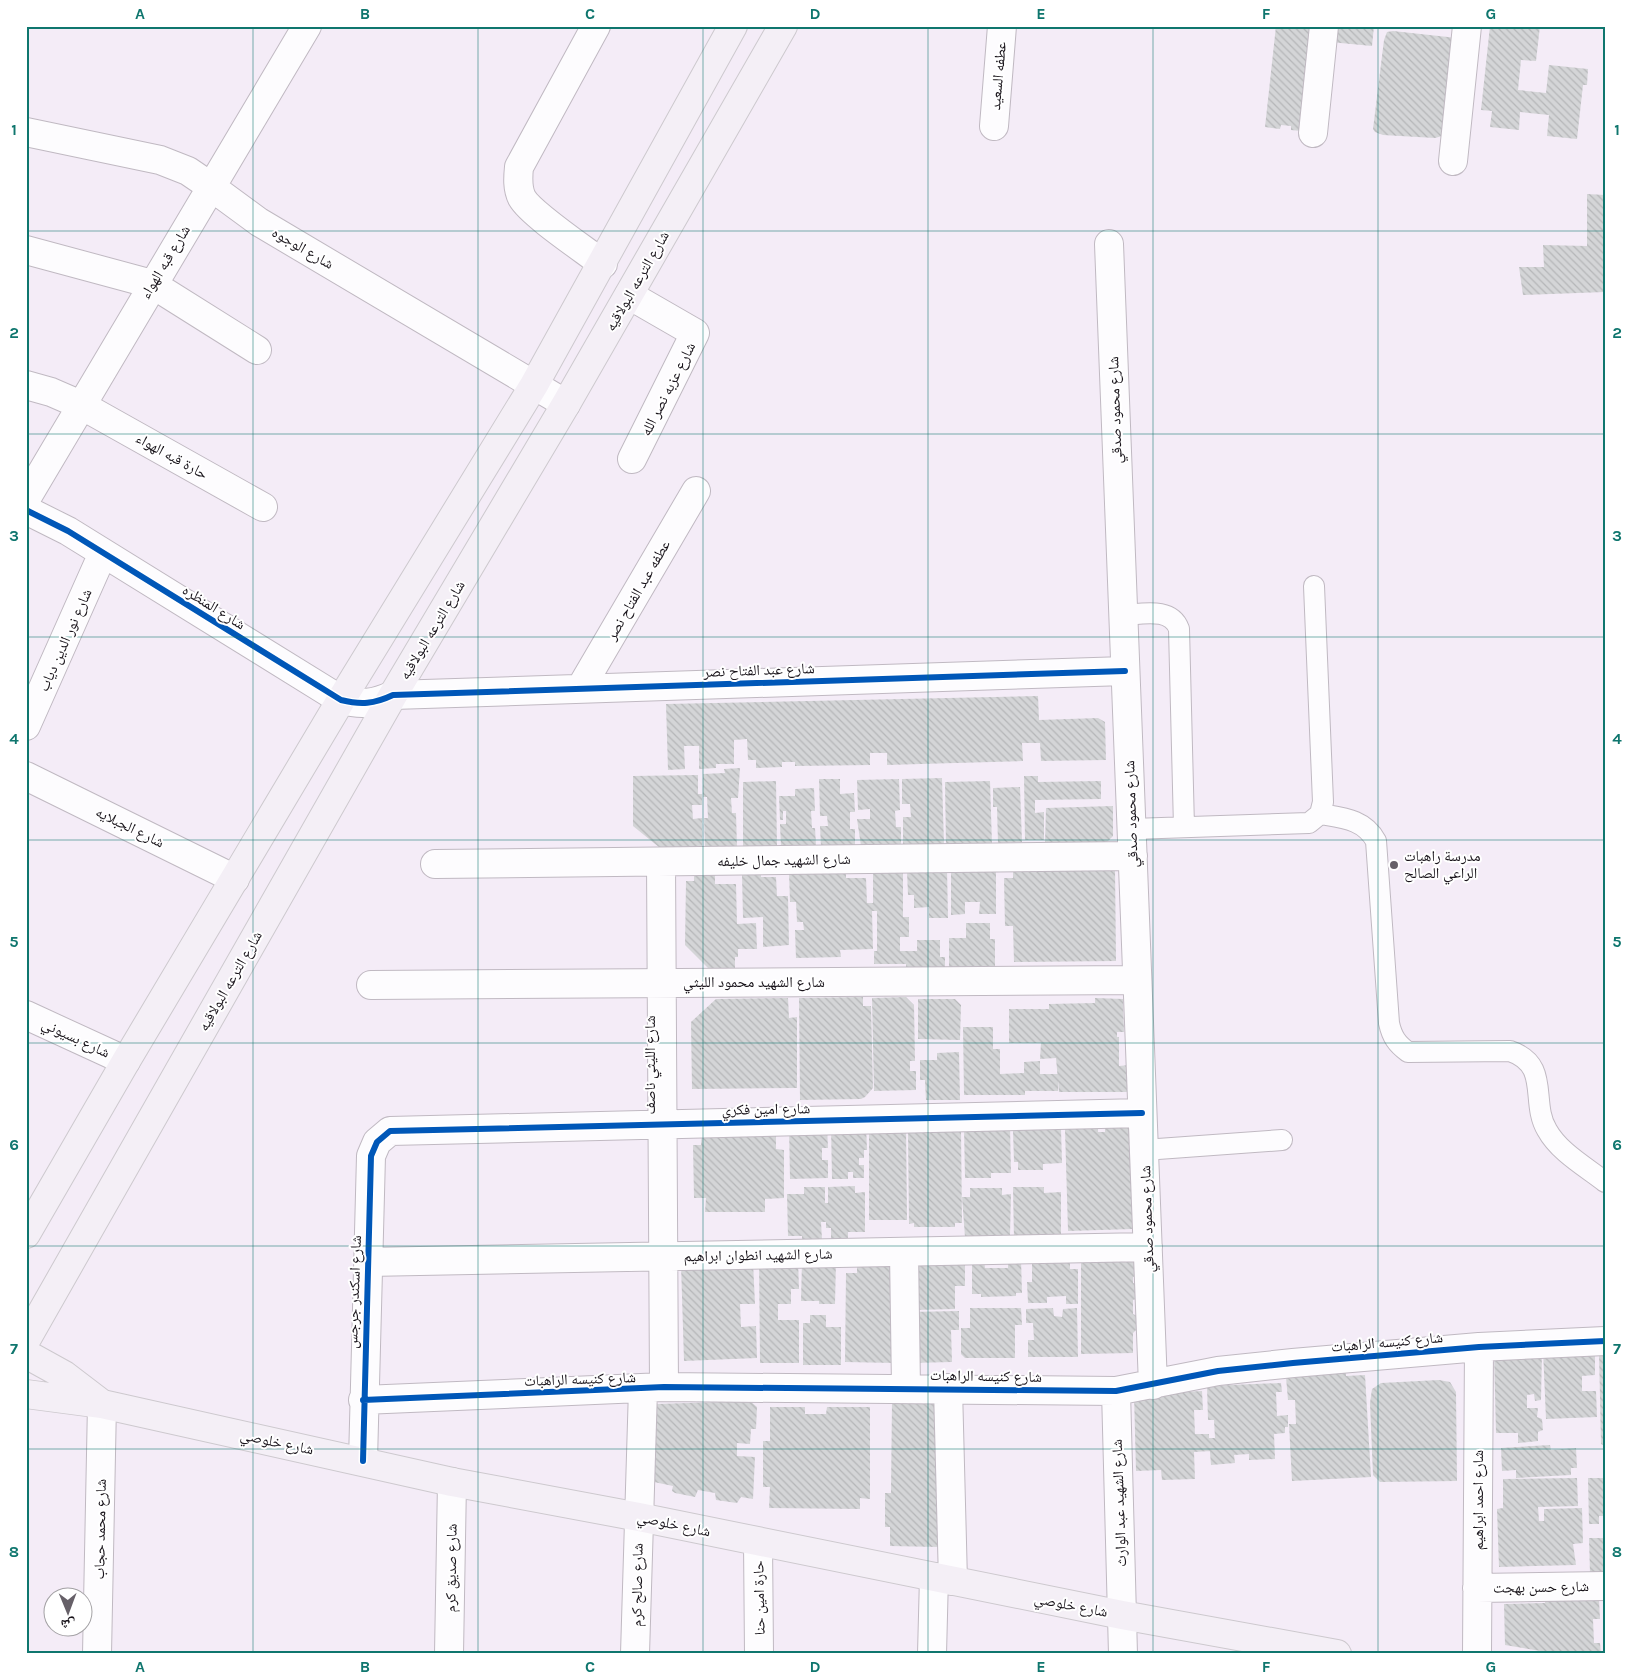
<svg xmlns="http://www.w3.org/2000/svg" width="1631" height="1680" font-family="Karla,'Noto Naskh Arabic',sans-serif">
<defs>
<pattern id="building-back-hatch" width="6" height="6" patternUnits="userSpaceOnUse" patternTransform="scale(1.25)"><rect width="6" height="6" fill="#d4d5d7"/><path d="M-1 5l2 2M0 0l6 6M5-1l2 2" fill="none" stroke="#b5b6b8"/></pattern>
</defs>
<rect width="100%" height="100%" fill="#f4ecf7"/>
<path fill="url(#building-back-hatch)" d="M1276,26H1315L1311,132L1291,130V126L1281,125L1280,129L1265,127Z
M1331,26H1374L1372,46L1330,42Z
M1490,26H1540L1536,61L1521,60L1518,90L1546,93L1549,65L1588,69L1587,85H1583L1577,139L1547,136L1549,115L1520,112L1519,130L1490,127L1492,111L1481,110Z
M1393,31L1457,38L1448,127L1442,136L1435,138L1383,135L1375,132L1373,129L1384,40L1387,32Z
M1587,194L1605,195V292L1523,295L1519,267H1544L1543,245L1587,246Z
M1038,696L1039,720L1098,718L1105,722L1106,760L1041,761L1040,743H1022L1023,761L887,765V753H870V765L795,766V762H782V767L756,768V760H748L747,739L734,740V764H716V768L699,769V746H684L685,769L668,770L666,704Z
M740,768L738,798H731L732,813H736L737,848L705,849L704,818H708L707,797H703V774L725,773L724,769Z
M698,775V794H702V805H692L693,819L702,818V848H660L633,826V776Z
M1024,776H1038V782L1101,781V799L1035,800V813L1044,812V840H1025Z
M942,778L944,845L903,846V817H911L910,804H902V779Z
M819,779H840V794L854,793L855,812H850V829H855V846L821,847L820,826H828L827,816H820Z
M899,779L900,810L895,811L896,827H901V845L861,846L857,819H870V809L858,810L857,780Z
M776,781L777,848H743V782Z
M990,781L992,845H946L945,782Z
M1020,787L1022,842L998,843L997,807H993V788Z
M814,788L815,811H811L812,828H815L816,845L781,847L780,824H786V811H783V820H780L779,796H795V789Z
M1113,806V836L1107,842L1045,843L1046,808Z
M947,869L948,918H929V907L914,908V895H908L907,871Z
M1115,869L1116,961L1014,962L1013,926H1005L1004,878H1013V870Z
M903,871V917H909V937H900V951H917V940H940V957H945V976H906V964H874V951H877V911H872L873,949L840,950L841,957L796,958L795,930H804L803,922H797L796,902H790L789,873L846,872V878H866L867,903H873V872Z
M996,871V914H979L980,902H965V914L951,915V872Z
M742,874H761V877H776L777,896H788L789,945L763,947V917L743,918Z
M694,875H715V884H736L737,924L756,923L757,949H738V957H735V970H710L685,945L686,881H694Z
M966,923H990V939H995V977L949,976V938H966Z
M863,997V1006H871L873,1088L865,1097L861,1099L800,1100L799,998Z
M906,997L914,1005L915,1061H910V1071H916V1090L874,1091L872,998Z
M788,998L789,1018L797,1017V1088L692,1089L691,1022L716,999Z
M1095,998L1123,999L1124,1032H1117V1037H1119V1066L1129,1065L1128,1092H1059L1056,1058L1040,1059L1041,1043H1009V1009H1049V1004L1095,1003Z
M918,999H955L961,1005L960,1040L918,1039Z
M963,1027H993V1049H1000V1074L1024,1073V1062L1040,1061V1074H1058V1091H1025V1095H964Z
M959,1052L960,1100H926L925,1080H920V1060H937V1053Z
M1023,1123L1061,1129L1062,1163L1043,1164V1170H1018V1162H1014L1013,1130H1024Z
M866,1125L867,1150H864V1158H859V1165H864V1178H853V1172H848V1179H832L831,1126Z
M869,1125H906L907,1220H869Z
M1010,1126L1011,1173H991V1178H965L964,1128Z
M789,1127H827L828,1148H822V1160H828V1178L790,1179Z
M1105,1127H1130L1133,1229L1068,1231L1065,1129L1098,1128V1132H1105Z
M776,1128V1149L784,1150V1198L765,1199V1212H705L706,1198H694L693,1145H701L702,1129Z
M908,1130H961L962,1223H955V1227H914V1223L909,1224Z
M855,1186V1193L865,1192V1232H848V1240H831V1228H826V1222H821L822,1240L802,1241V1236H788L787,1194H804V1187H825V1203H828V1187Z
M1013,1187H1044V1193L1061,1192V1238L1014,1240Z
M970,1188H1002V1195L1011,1194L1010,1236L965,1237L962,1197H970Z
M913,1258L965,1262V1286H955V1309L914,1310Z
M857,1259L897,1260L895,1363L845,1362L846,1273H857Z
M972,1259H984L985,1268H1008V1259H1021L1022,1293H1016V1296L981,1297V1294H972Z
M759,1260H798L799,1289H791V1304H778V1320H799V1363H760Z
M1081,1260H1133L1137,1264L1136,1276L1133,1277V1283L1137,1284L1136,1299L1133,1300V1314L1137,1316L1139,1327L1133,1333V1353L1081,1354Z
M802,1261H836L835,1304H819V1301H801Z
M1032,1261H1070V1269H1078V1304H1066V1296L1047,1297V1303H1028L1027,1282H1032Z
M753,1262L755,1304H740L741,1327L756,1326L757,1358L684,1361L681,1264Z
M970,1308H1021L1022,1325H1015V1358H965L961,1354V1328H970Z
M1053,1308L1054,1316L1062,1317L1063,1309L1077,1308L1078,1357H1028V1340H1034L1033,1323H1026V1309Z
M959,1311V1330H951L952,1362L912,1363L910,1312Z
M810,1315H826V1327H841V1365H803V1323H810Z
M1605,1346V1446L1601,1444L1599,1352Z
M1595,1349V1375L1582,1376V1391H1596L1597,1417L1546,1419L1543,1350Z
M1542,1351L1541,1400L1535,1401L1534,1394L1527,1395V1408H1538L1537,1417L1542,1419L1543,1430L1538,1432V1441L1518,1443V1433H1496L1494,1353Z
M1346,1365V1376L1365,1375L1371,1477L1292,1481L1289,1424H1296L1295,1400H1288L1286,1377Z
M1439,1380L1450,1382L1456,1392L1457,1481L1380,1482L1373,1475L1370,1403L1372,1389L1381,1383Z
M1281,1383L1282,1392H1276L1277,1416L1288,1415V1427H1285V1433L1274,1434L1275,1459L1249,1460V1454L1234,1455L1235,1463L1211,1465L1209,1440L1210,1451L1194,1452L1195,1479L1162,1480L1161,1470L1136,1471L1134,1394L1202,1391L1203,1410H1194L1195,1434H1209V1438H1215L1214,1420H1208L1207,1386Z
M750,1401L757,1407L756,1429H751L750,1444L737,1443V1456L755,1457L753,1499L741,1497L737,1503L716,1500L715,1493L698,1490L695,1497L675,1493L672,1491L673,1486L654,1482L657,1404Z
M892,1401H940L939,1547L890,1546V1527H885V1493H891Z
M770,1407H805V1414H826L827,1407H870V1499L860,1498V1509L769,1508L770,1487H763V1441H770Z
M1550,1445L1551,1450L1576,1448L1577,1468H1571V1475L1516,1478V1470L1502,1471L1501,1448Z
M1577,1478L1578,1506L1538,1507L1539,1521H1544V1509L1582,1508L1583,1543L1573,1544L1576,1565L1499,1567L1497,1509L1503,1508V1479Z
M1588,1478H1605V1516H1599V1524H1589Z
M1589,1538H1605V1573L1590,1574Z
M1545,1599L1599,1600L1600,1619H1593L1594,1643H1600L1601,1654H1559L1505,1645L1504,1604L1545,1603Z"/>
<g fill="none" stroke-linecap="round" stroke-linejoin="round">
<defs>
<path id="service" d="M1123,615C1143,614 1171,607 1179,629L1184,827
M1320,814C1343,818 1364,819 1376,841L1389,1023C1392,1037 1397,1044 1408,1052L1510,1051C1551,1065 1530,1102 1547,1130C1559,1152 1586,1167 1605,1182
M1132,829L1309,823L1320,814L1323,802L1314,586
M1144,1150L1282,1140"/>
<path id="minor" d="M596,26L519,167C518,177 517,188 522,198C531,214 585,250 603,264
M994,126L1002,26
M26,132L160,160L188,171L210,186L259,222L566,404
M1313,133L1324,26
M1453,161L1467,26
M1109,244L1153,1385
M26,250L152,284L257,350
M629,295L695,333L632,459
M26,385L51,392L81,405L263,507
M26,499L307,26
M26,510L68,531L341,700C361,705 374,704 393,695L1125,671
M580,689L696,491
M26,726L103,553
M26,776L235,879
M661,862L664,1387
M435,864L1133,856
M371,985L1137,980
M26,1015L126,1061
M904,1252L906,1387
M368,1262L1148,1247
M948,1388L953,1581
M1116,1391L1123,1654
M363,1400L664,1387L1116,1391L1218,1371L1293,1363L1479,1347L1605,1341
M363,1461L371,1156L377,1142L390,1131L1142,1113
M758,1542L759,1654
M1477,1588L1605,1586
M97,1654L102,1404
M449,1654L452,1482
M635,1654L643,1389
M932,1654L934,1577
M1477,1654L1479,1347"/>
<path id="primary" d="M26,1234L126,1061L341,700L534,385L733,26
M26,1340L393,695L566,404L783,26
M26,1354L64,1375L102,1404L452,1482L639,1517L1122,1615L1337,1654
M26,1394L102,1404"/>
</defs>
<use href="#service" stroke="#c0b9c2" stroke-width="22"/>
<use href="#minor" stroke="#c0b9c2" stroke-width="30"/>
<use href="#primary" stroke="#cdc9ce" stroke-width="30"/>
<use href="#service" stroke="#fdfcfe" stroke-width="20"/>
<use href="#minor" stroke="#fdfcfe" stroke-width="28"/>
<use href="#primary" stroke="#f4eff6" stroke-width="28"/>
<defs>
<path id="cycleway" d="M26,510L68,531L341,700C361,705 374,704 393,695L1125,671
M363,1400L664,1387L1116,1391L1218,1371L1293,1363L1479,1347L1605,1341
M363,1461L371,1156L377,1142L390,1131L1142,1113"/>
</defs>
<use href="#cycleway" stroke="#fff" stroke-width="9"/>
<use href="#cycleway" stroke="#0057b8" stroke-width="6"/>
</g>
<path fill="none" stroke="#0f766e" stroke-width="1" stroke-opacity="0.55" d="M253,26V1654M478,26V1654M703,26V1654M928,26V1654M1153,26V1654M1378,26V1654M26,231H1605M26,434H1605M26,637H1605M26,840H1605M26,1043H1605M26,1246H1605M26,1449H1605"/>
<circle fill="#666068" stroke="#fff" stroke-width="2" cx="1394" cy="865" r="5"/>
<g text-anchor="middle" stroke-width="4" stroke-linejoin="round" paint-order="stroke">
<g font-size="15" fill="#19141b" stroke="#fff">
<text transform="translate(998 76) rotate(-85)" y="5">عطفه السعيد</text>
<text transform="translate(303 248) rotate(30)" y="5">شارع الوجوه</text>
<text transform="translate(165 262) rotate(-59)" y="5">شارع قبه الهواء</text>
<text transform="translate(637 281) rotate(-60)" y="5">شارع الترعه البولاقيه</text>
<text transform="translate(668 389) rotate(-63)" y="5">شارع عزبه نصر الله</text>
<text transform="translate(1115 410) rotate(-92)" y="5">شارع محمود صدقي</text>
<text transform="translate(172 456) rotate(29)" y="5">حارة قبه الهواء</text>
<text transform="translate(638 590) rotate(-60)" y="5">عطفه عبد الفتاح نصر</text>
<text transform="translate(214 607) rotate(32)" y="5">شارع المنظره</text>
<text transform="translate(432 630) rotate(-59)" y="5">شارع الترعه البولاقيه</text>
<text transform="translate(65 640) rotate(-66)" y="5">شارع نور الدين دياب</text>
<text transform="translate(759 670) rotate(-2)" y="5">شارع عبد الفتاح نصر</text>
<text transform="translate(1131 814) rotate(-92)" y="5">شارع محمود صدقي</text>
<text transform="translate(130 827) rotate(26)" y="5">شارع الجبلايه</text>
<text transform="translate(784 860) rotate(-1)" y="5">شارع الشهيد جمال خليفه</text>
<text transform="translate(230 981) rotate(-60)" y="5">شارع الترعه البولاقيه</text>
<text x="754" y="987">شارع الشهيد محمود الليثي</text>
<text transform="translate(76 1038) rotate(25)" y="5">شارع بسيوني</text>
<text transform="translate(650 1065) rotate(-90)" y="5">شارع الليثي ناصف</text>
<text transform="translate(766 1109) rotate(-1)" y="5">شارع امين فكري</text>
<text transform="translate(1147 1219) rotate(-92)" y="5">شارع محمود صدقي</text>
<text transform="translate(758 1255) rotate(-1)" y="5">شارع الشهيد انطوان ابراهيم</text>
<text transform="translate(354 1292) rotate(-88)" y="5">شارع اسكندر جرجس</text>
<text transform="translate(1387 1342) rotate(-5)" y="5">شارع كنيسه الراهبات</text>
<text transform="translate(986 1376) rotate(1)" y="5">شارع كنيسه الراهبات</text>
<text transform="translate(580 1379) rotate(-2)" y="5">شارع كنيسه الراهبات</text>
<text transform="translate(277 1442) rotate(12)" y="5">شارع خلوصي</text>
<text transform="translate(1478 1500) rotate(-90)" y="5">شارع احمد ابراهيم</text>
<text transform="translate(1119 1503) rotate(-92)" y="5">شارع الشهيد عبد الوارث</text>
<text transform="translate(674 1524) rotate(12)" y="5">شارع خلوصي</text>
<text transform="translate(100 1529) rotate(-89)" y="5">شارع محمد حجاب</text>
<text transform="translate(451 1568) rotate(-89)" y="5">شارع صديق كرم</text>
<text transform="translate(637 1585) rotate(-89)" y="5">شارع صالح كرم</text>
<text transform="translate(1541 1587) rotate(-1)" y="5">شارع حسن بهجت</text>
<text transform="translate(759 1598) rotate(-91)" y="5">حارة امين حنا</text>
<text transform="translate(1071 1605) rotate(11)" y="5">شارع خلوصي</text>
</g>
<g font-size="15" fill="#19141b" stroke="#fff" text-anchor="start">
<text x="1404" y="861">مدرسة راهبات<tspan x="1404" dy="17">الراعي الصالح</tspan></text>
</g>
</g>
<rect width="1631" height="1680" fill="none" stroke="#ffffff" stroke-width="55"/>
<g transform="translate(68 1612) rotate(179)"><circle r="24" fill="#ffffff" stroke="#a3a1a4"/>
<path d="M0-4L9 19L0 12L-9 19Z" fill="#666068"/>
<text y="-8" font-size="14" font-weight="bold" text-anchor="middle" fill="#19141b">ش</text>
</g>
<rect x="28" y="28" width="1576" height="1624" fill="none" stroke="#0f766e" stroke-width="2"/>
<g font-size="16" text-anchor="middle" font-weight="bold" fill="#0f766e">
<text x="140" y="19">A</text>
<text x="365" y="19">B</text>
<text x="590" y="19">C</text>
<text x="815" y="19">D</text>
<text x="1041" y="19">E</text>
<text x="1266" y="19">F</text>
<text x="1491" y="19">G</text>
<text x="14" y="135">1</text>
<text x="1617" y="135">1</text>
<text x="14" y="338">2</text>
<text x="1617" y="338">2</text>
<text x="14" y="541">3</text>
<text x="1617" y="541">3</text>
<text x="14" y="744">4</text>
<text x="1617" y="744">4</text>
<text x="14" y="947">5</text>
<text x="1617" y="947">5</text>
<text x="14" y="1150">6</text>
<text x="1617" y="1150">6</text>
<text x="14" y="1354">7</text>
<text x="1617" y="1354">7</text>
<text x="14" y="1557">8</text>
<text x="1617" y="1557">8</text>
<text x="140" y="1672">A</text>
<text x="365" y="1672">B</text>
<text x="590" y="1672">C</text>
<text x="815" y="1672">D</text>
<text x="1041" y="1672">E</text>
<text x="1266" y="1672">F</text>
<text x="1491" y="1672">G</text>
</g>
</svg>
